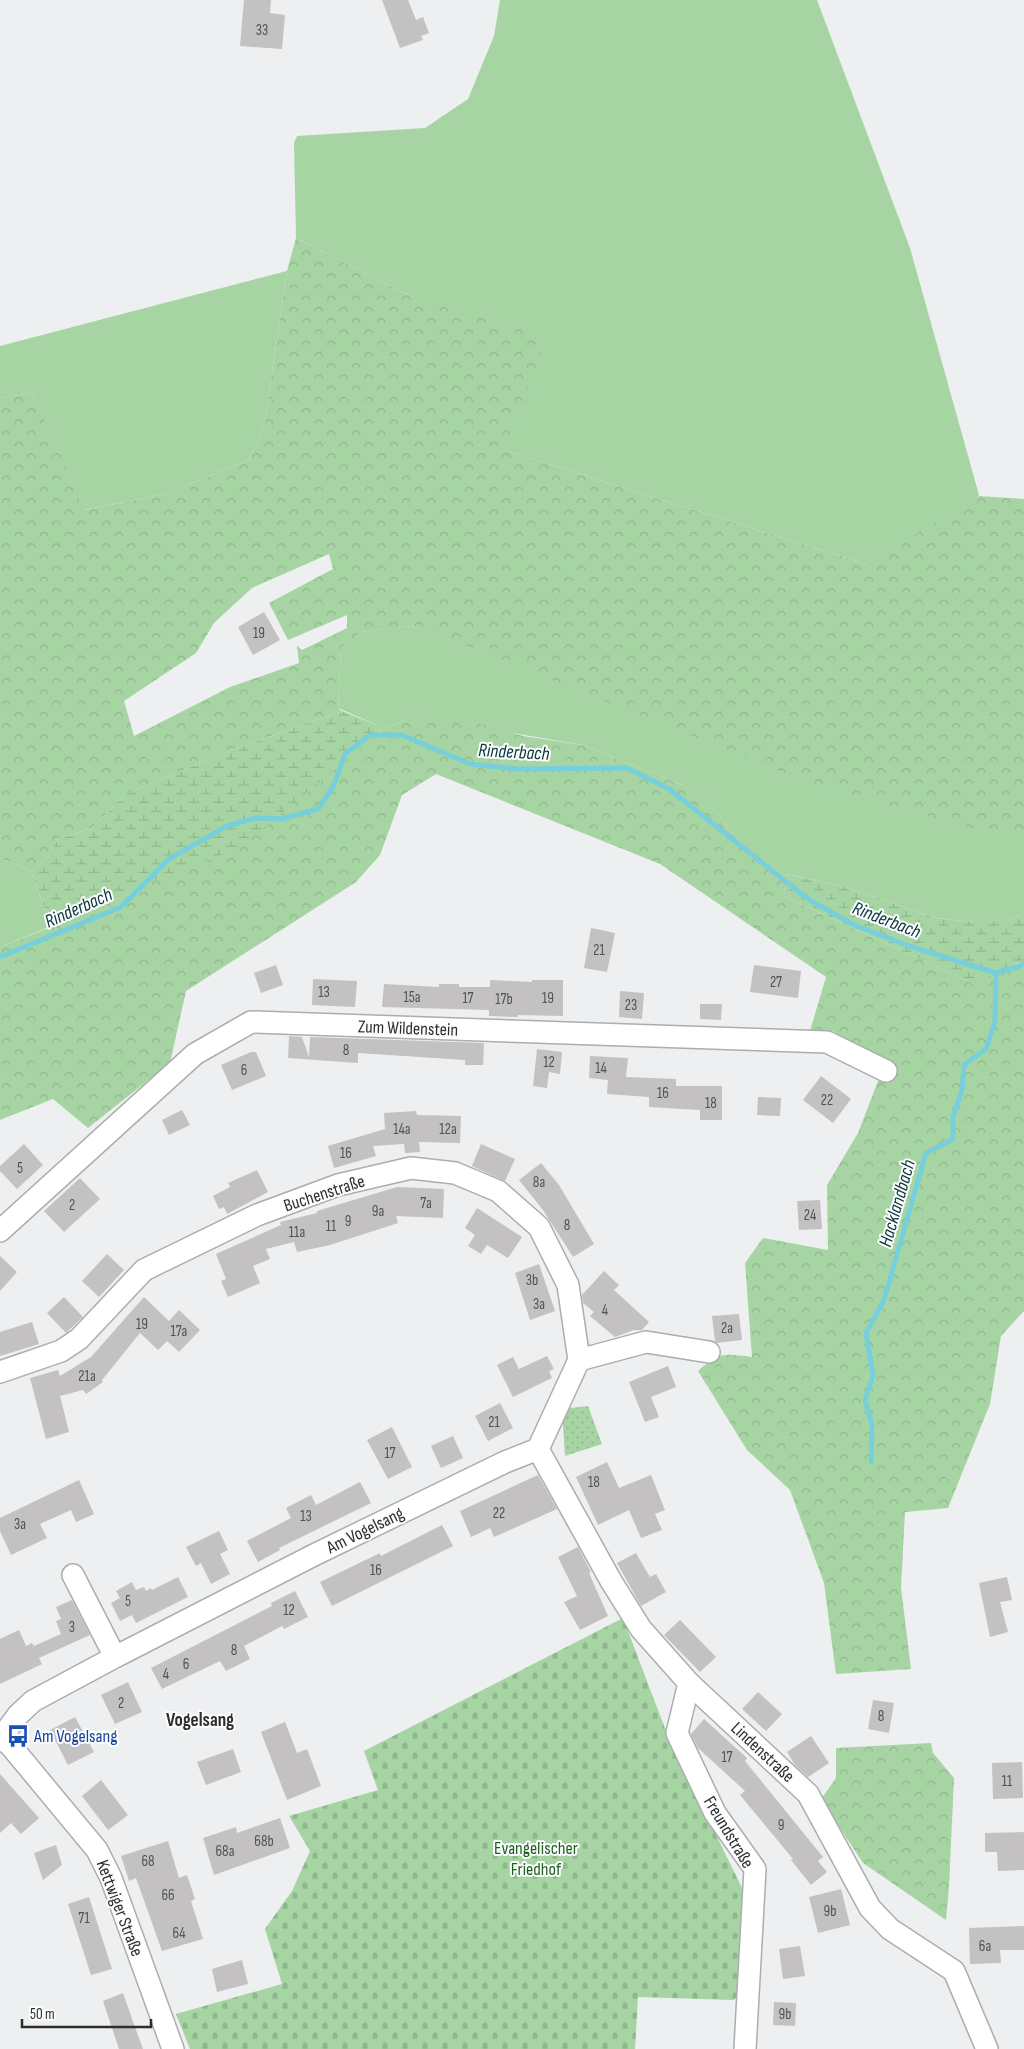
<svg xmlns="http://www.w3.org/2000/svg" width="1024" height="2049" font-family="'Sofia Sans Condensed',sans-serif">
<defs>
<pattern id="forest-crowns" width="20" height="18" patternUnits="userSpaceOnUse" patternTransform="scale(1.25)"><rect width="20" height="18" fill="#a6d5a3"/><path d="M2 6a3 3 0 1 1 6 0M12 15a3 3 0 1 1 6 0" fill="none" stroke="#8fb78d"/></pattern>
<pattern id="wetland-marsh" width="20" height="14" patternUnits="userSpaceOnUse" patternTransform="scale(1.25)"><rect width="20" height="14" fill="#a6d5a3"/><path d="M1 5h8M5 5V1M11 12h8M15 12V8" fill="none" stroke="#8fb78d"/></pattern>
<pattern id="cemetery-stones" width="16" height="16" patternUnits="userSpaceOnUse" patternTransform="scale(1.25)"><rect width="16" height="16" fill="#a6d5a3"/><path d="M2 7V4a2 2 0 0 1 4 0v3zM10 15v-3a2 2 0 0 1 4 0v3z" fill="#8fb78d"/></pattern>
<pattern id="park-dots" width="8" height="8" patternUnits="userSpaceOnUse" patternTransform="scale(1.25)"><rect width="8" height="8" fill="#a6d5a3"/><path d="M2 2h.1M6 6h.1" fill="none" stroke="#8fb78d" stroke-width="1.8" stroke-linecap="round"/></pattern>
</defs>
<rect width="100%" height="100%" fill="#edeff0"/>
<path fill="#a6d5a3" d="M500,0H817L910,248L979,495L975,500L866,564L504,450L414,298L296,238L294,143L297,136L425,128L468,99L494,36Z
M287,271L264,426L249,460L165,494L83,510L33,393L0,398V346Z
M412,626L974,829H1024V913L1005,922H974L935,918L845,887L787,874L786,876L750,855L702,793L583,745L413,716L381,731L379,726L338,708L341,648L359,632Z
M0,858L31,871L51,926L0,947Z"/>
<path fill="url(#forest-crowns)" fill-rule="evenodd" d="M296,238L416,299L548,336L504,450L866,564L979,496L1024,499V829H974L818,787L475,649L412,626L360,632L341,648L338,708L342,711L224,753L126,794L92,828L58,839L46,860L31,871L0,858V398L33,393L84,510L165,494L249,460L264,426L287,271ZM329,554L333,569L269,603L288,640L347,615V628L302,650L297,646L299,663L230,687L134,736L124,701L196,653L214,623L252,588Z
M413,716H453L523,736L583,745L702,793L750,855L786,876L784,896L976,985L1024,960V1311L1001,1336L990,1404L948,1508L905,1512L901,1588L911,1669L836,1674L824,1583L790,1490L747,1450L698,1371C721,1351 724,1354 752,1357L745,1263L763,1238L828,1250L827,1185L858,1133L885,1063L833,1031H810L826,977L660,864L436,774L402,795L380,855L356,882L186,991L170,1063L88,1128L53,1099L0,1120V947L101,907L160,878L312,786L381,731Z
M931,1743L933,1753L954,1778L949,1887L946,1920L863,1863L821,1799L836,1778V1748Z"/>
<path fill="url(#wetland-marsh)" d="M342,711L379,726L381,731L240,848L160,878L101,907L51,926L31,871L46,860L58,839L92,828L126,794L224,753Z
M786,874L845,887L935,918L974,922H1005L1024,913V960L976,985L784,896Z"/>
<path fill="url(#cemetery-stones)" d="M623,1618L669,1739L744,1892L746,1993L733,2000L638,1997L635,2049H190L176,2014L282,1984L265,1929L292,1891L310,1851L289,1816L378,1790L364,1751Z"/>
<path fill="url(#park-dots)" d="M588,1406L602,1444L565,1456L562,1409Z"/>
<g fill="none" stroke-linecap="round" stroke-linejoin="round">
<path stroke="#77cfdb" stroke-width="5" d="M0,957L121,907L169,859L227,826L256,818L282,819L318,809L334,785L345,754L370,735H402L470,764L518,769L627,768L669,789L808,899L854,925L909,946L996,973L1018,967L1024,963
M871,1462L872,1425L865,1400L873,1376L866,1333L884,1300L926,1153L953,1139V1117L962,1090L964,1065L986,1049L995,1021L996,973"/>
</g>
<path fill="#c3c1c1" d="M244,0H271L270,13L285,15L282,49L240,46Z
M382,0H408L416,20L423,17L429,33L421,36L423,40L400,48Z
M264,612L280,640L253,655L238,627Z
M591,928L615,933L607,972L584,968Z
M276,965L283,985L261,993L254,973Z
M754,965L801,971L798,998L750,992Z
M313,979L357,981L355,1007L312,1005Z
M490,980L532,982V980H563V1016L518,1015V1017L489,1016V1010L382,1007L384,984L439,987V984H459V987H490Z
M620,991L644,993L642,1019L619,1017Z
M700,1004H722L721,1020L700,1019Z
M289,1036L302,1037L309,1057L310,1037L484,1043L483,1065H465V1060L358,1053V1063L288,1058Z
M537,1049L562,1052L560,1074L549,1072L547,1088L533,1086Z
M251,1052H256L266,1076L232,1090L221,1065Z
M590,1056L628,1058L626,1077L676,1079V1086H722V1120H700V1110L649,1107V1097L607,1094L608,1080L589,1078Z
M821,1076L851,1099L833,1123L803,1100Z
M758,1097L781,1098L780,1116L757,1115Z
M182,1110L190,1125L169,1135L162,1120Z
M416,1111L417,1115L461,1116L460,1143L419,1142L420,1152L405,1153L404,1144L373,1146L376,1156L334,1168L328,1146L385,1129L384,1113Z
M24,1144L43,1165L17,1189L0,1171V1166Z
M481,1144L515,1159L505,1181L472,1166Z
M541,1163L559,1185L594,1244L573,1257L543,1210L519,1180Z
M257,1170L268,1192L227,1214L224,1207L219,1209L213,1196L230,1187L228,1183Z
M80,1178L100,1199L64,1232L44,1211Z
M397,1187L444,1189L443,1218L396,1216L398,1223L330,1245L297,1252L294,1242L266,1249L270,1259L253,1266L260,1283L228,1297L221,1281L226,1279L216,1254L281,1225L280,1222L317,1213V1211Z
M820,1200L822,1229L799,1230L797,1201Z
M477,1208L522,1237L508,1258L487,1245L481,1254L468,1246L475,1235L465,1228Z
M107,1254L124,1270L99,1297L82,1281Z
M0,1256L17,1272L0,1291Z
M539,1264L555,1311L530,1320L515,1273Z
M604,1271L619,1285L614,1290L649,1322L642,1330H634L615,1337L590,1316L594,1312L583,1303L582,1295Z
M64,1297L83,1317L66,1333L47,1313Z
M144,1297L169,1321L179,1310L200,1330L179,1352L167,1341L158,1350L140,1333L102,1380L103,1382L86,1394L83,1390L60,1396L69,1432L46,1439L30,1378L58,1370L60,1376L91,1357Z
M739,1314L742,1340L717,1343L715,1341L712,1316Z
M32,1322L39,1344L0,1356V1332Z
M547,1356L554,1369L549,1371L552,1378L513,1397L497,1365L513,1357L519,1369Z
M668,1366L676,1387L651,1397L659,1417L645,1422L629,1382Z
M500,1403L513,1428L488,1441L475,1416Z
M392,1427L412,1467L388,1479L367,1440Z
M453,1436L463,1458L441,1468L431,1446Z
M607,1462L619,1488L651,1475L665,1510L655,1514L662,1530L641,1538L629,1510L598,1525L576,1477Z
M538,1475L557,1509L494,1537L490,1528L471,1537L460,1511Z
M79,1480L94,1514L76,1522L71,1510L40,1524L47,1538L11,1555L0,1531V1518Z
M360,1482L371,1503L279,1548L280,1550L258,1562L247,1541L291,1518L286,1508L311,1495L316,1505Z
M442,1525L453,1546L332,1606L320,1582L380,1553L381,1556Z
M219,1531L228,1550L220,1554L230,1574L211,1584L201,1563L196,1566L186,1547Z
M578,1547L591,1572L589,1573L608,1616L580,1630L564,1602L577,1596L558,1557Z
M636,1553L650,1577L656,1574L666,1592L641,1606L617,1563Z
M178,1577L188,1597L136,1623L132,1615L120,1621L111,1603L120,1598L116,1591L132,1582L136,1590L144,1587L146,1591L151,1588L152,1590Z
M1007,1577L1012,1600L1000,1602L1008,1632L990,1637L979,1583Z
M295,1591L308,1617L284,1629L282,1626L244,1646L250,1659L226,1671L220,1661L162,1689L151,1668L272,1606L271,1603Z
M72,1600L90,1635L39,1658L42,1664L0,1684V1639L19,1630L26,1646L32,1643L34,1646L61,1634L56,1621L61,1619L56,1607Z
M680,1620L716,1657L700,1672L664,1635Z
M128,1682L142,1712L115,1724L101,1695Z
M758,1692L782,1714L766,1731L742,1709Z
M873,1700L894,1703L889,1733L868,1729Z
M75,1717L94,1752L68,1765L50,1730Z
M704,1719L747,1758L745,1761L823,1857L818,1861L827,1872L811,1885L791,1860L793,1859L740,1795L745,1791L698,1748L691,1734Z
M285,1722L297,1753L307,1749L321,1786L287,1800L261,1732Z
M811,1736L829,1763L808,1777L795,1765L787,1752Z
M233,1749L241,1772L206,1785L197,1762Z
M1022,1762L1023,1798L993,1799L992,1763Z
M0,1774L39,1818L21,1834L11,1823L0,1833Z
M101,1780L128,1815L108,1830L82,1796Z
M280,1818L290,1848L214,1875L203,1838L236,1827L237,1833Z
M1024,1832V1870L998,1871L997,1852H985V1833Z
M168,1841L179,1878L187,1875L195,1899L191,1901L203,1939L162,1951L136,1878L129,1881L121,1856Z
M56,1845L62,1865L43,1880L34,1853Z
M841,1889L850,1925L818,1933L809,1897Z
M89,1897L112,1969L91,1975L68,1904Z
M1024,1926V1950H1000L1001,1963L970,1964L969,1928Z
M800,1946L805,1976L783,1979L779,1949Z
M242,1960L248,1984L217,1992L212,1969Z
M123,1993L136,2030L143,2049H119L103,2001Z
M774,2002L796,2003L795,2026L773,2025Z"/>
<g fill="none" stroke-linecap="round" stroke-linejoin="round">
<defs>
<path id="minor" d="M0,1231L195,1054L251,1022L827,1042L886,1071
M579,1360L646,1342L709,1352
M0,1372L61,1351L79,1339L144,1270L257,1215L338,1185L411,1168L455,1173L498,1191L539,1227L568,1285L579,1360L538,1449
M538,1449L611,1581L641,1629L689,1683L808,1794L870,1908L890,1929L954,1971L987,2049
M73,1575L115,1657L314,1555L505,1462L538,1449
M689,1683L677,1733L715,1813L755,1869L745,2049
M0,1738L10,1745L97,1850L111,1878L173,2049
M1,1738L18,1715L33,1701L115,1657"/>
</defs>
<use href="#minor" stroke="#abadae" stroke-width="24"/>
<use href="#minor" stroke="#fff" stroke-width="21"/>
</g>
<defs>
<symbol id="bus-bare" viewBox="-9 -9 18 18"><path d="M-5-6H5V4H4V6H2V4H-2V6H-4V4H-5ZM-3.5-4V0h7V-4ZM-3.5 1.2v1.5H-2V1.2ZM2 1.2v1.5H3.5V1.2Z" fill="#1a4fb4" stroke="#fbfcfd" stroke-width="2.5" paint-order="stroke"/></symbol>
</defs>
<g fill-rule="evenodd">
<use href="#bus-bare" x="2" y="1720" width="32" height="32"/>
</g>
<g text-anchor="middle" stroke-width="4" stroke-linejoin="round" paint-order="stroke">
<g font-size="15" fill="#525252">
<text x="262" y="35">33</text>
<text x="259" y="638">19</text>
<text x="599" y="955">21</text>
<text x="776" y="987">27</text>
<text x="324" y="997">13</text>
<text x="412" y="1002">15a</text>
<text x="468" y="1003">17</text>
<text x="548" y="1003">19</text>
<text x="504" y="1004">17b</text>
<text x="631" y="1010">23</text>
<text x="346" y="1055">8</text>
<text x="549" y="1067">12</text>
<text x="601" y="1073">14</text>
<text x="244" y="1075">6</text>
<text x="663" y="1098">16</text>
<text x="827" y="1105">22</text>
<text x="711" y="1108">18</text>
<text x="402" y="1134">14a</text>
<text x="448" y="1134">12a</text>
<text x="346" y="1158">16</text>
<text x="20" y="1173">5</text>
<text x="539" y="1187">8a</text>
<text x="426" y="1208">7a</text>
<text x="72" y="1210">2</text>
<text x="378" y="1216">9a</text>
<text x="810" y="1220">24</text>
<text x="348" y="1226">9</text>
<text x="567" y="1230">8</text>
<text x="331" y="1231">11</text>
<text x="297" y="1237">11a</text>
<text x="532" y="1285">3b</text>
<text x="539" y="1309">3a</text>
<text x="605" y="1315">4</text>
<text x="142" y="1329">19</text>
<text x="727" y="1333">2a</text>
<text x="179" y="1336">17a</text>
<text x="87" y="1381">21a</text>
<text x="494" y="1427">21</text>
<text x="390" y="1458">17</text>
<text x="594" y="1487">18</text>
<text x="499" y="1518">22</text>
<text x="306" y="1521">13</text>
<text x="20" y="1529">3a</text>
<text x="376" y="1575">16</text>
<text x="128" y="1606">5</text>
<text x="289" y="1615">12</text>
<text x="72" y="1632">3</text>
<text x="234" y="1655">8</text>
<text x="186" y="1669">6</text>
<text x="166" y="1679">4</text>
<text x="121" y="1708">2</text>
<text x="881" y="1721">8</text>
<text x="727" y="1762">17</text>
<text x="1007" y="1786">11</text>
<text x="781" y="1830">9</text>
<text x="264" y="1846">68b</text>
<text x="225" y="1856">68a</text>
<text x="148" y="1866">68</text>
<text x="168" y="1900">66</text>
<text x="830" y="1916">9b</text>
<text x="84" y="1923">71</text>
<text x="179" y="1938">64</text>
<text x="985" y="1951">6a</text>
<text x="785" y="2019">9b</text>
</g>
<g font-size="18" fill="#2c2d2d" stroke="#fbfcfd">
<text transform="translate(408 1028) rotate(2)" y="6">Zum Wildenstein</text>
<text transform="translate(324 1193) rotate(-18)" y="6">Buchenstraße</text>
<text transform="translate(365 1530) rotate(-26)" y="6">Am Vogelsang</text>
<text transform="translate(763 1752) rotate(43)" y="6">Lindenstraße</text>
<text transform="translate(729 1832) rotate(59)" y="6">Freundstraße</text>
<text transform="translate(120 1908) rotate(69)" y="6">Kettwiger Straße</text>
</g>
<g font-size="18" fill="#164399" stroke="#fbfcfd" text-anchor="start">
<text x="34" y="1742">Am Vogelsang</text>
</g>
<g font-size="18" fill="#1e5f1f" stroke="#fbfcfd">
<text x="536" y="1854">Evangelischer<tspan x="536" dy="21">Friedhof</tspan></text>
</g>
<g font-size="19" font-style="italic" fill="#0a363b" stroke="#fbfcfd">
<text transform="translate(514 751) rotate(3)" y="7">Rinderbach</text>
<text transform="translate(78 907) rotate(-24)" y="7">Rinderbach</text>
<text transform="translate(887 919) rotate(21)" y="7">Rinderbach</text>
<text transform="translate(896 1203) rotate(-74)" y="7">Hacklandbach</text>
</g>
<g font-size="19" font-weight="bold" fill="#2c2d2d" stroke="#fbfcfd">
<text x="200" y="1726">Vogelsang</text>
</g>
</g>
<path d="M22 2019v8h129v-8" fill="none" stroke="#2c2d2d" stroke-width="2.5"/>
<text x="30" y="2019" font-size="15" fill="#2c2d2d" stroke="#fbfcfd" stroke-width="4" paint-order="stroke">50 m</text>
</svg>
